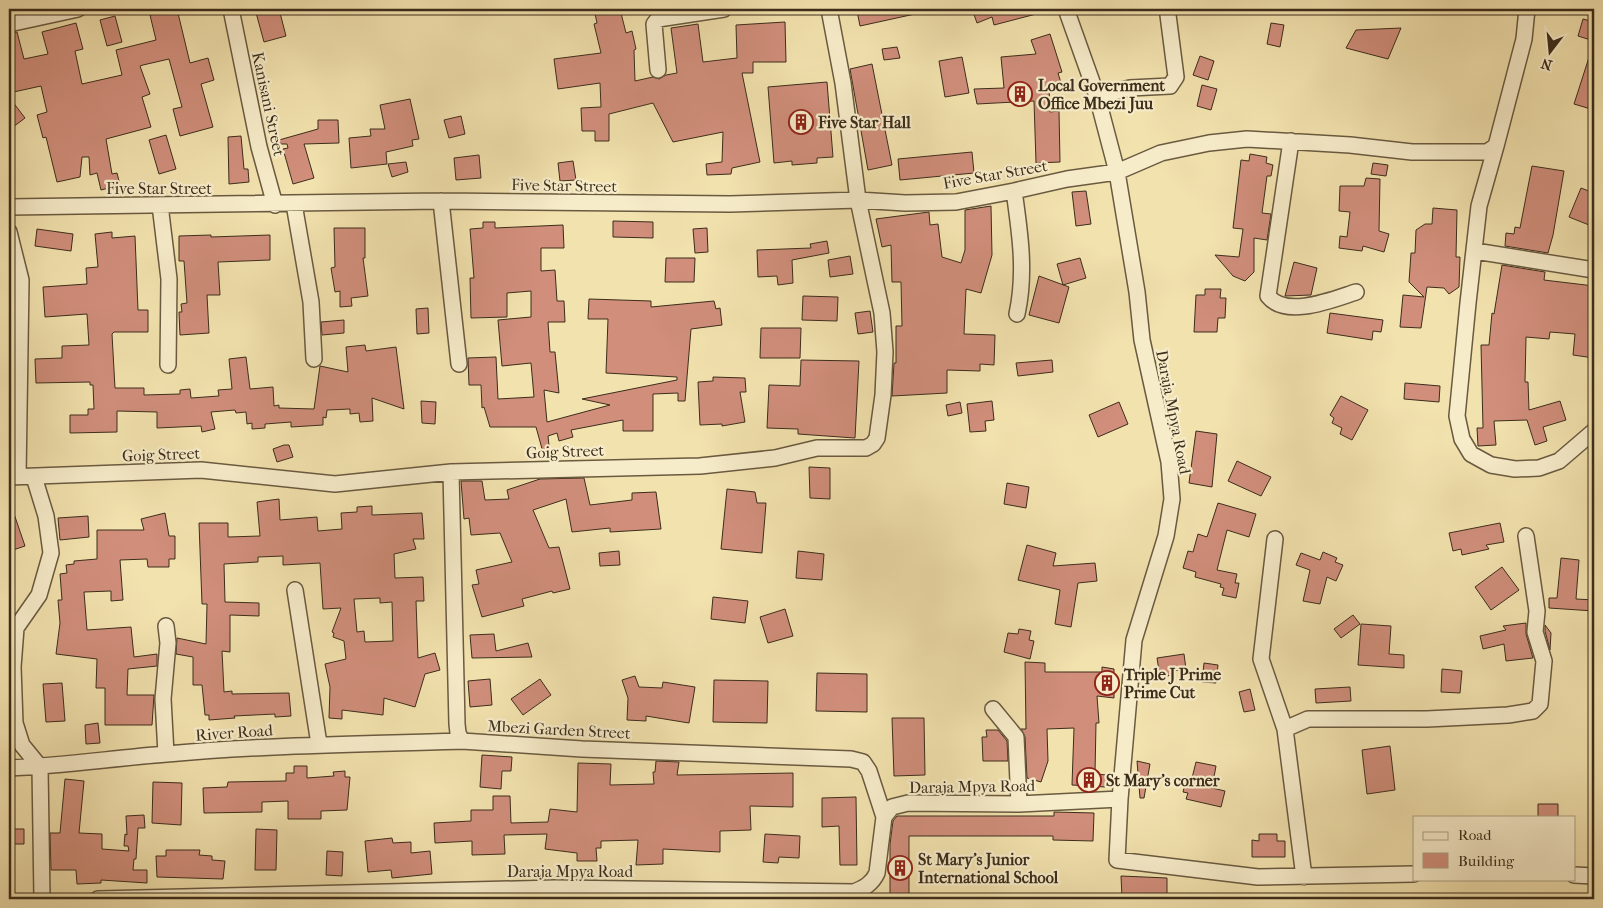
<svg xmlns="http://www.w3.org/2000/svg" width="1603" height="908" font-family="'IM FELL French Canon',serif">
<rect width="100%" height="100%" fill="#f2e2ae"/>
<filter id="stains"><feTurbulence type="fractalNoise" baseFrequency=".004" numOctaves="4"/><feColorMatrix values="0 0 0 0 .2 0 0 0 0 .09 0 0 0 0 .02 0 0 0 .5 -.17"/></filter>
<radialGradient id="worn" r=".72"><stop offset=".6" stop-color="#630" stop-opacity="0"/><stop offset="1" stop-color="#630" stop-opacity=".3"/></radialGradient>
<path fill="#d08e7b" stroke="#3c2d1b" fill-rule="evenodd" d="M177,9L190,63L208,58L214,80L201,84L213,127L180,136L173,109L182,107L169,59L143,65L140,66L150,94L142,97L151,127L106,139L112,174L117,173L120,185L101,190L97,173L90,175L89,157H82L80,177L57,182L46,137L43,138L37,115L47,112L41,86L9,93V33L17,32L24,59L48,54L42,32L76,23L83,49L75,51L82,84L122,75L116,50L156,40L150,15Z
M255,9H279L286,36L264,42Z
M594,9H620L626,33L632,31L636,49L634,50L635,81L653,77L659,79L666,75L677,73L671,28L698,24L703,62L737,58L736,25L785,22L786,62H753V73H742L760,162L732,168L731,174L707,175L706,164L722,162L723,132L673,142L653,103L609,114V141H595V131H582L581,108L601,107L600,83L558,89L554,59L601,53L594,24L597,23Z
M866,9H915V14L860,26L857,11Z
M972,9H1040V13L994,25L992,17L977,23Z
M115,16L122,42L107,46L100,20Z
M1583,19L1594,22V41L1578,36Z
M1271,23L1284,25L1280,47L1267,44Z
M1401,28L1388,59L1346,48L1356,30Z
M1050,34L1062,72L1058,73L1061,83L1049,88L1050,112L1059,111L1060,162L1036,163L1034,101L977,104L974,89L1004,88L1001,57L1036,54L1031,40Z
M897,47L900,58L884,60L882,49Z
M1592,48L1594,49V110L1574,104Z
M1200,56L1214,61L1208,80L1193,75Z
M962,57L969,93L945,97L939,61Z
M872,64L892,165L868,170L850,69Z
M827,82L833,157L817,158V163L792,165V161L774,163L768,87Z
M1202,85L1217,89L1211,110L1197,106Z
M9,97L25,118L9,130Z
M410,99L419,139L412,140L413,146L386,152L387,164L351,168L349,138L371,136L370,129H385L380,105Z
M461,116L465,134L449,138L444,120Z
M318,120H338L339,143L304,144L314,178L293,184L283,149L288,148L287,144H280L279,140L318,129Z
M166,135L176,169L159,174L149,140Z
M241,136L244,169H248L249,182L229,184L228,137Z
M972,152L974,173L900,180L898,159Z
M1250,154L1267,157L1266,163L1273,165L1271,176H1267L1262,213L1271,214L1267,240L1254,238V272L1245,281L1233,276L1215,255L1239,257L1243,229L1233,228L1241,160L1249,161Z
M479,155L481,178L456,180L454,158Z
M573,161L576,180L560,181L558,163Z
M406,162L408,172L392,177L388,164Z
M1373,163L1388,165L1386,176L1371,174Z
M1532,166L1564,171L1553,235L1548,253L1505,246L1506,233L1514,234L1515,227L1520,228Z
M1366,178L1380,179L1379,231L1389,234L1384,252L1363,246L1362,251L1339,248L1340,236L1347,237L1350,212L1339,211L1340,186H1364Z
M1581,188L1594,193V227L1569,217Z
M1086,191L1091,224L1076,226L1072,192Z
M991,206L992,255L981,293L966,289L964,334L995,335L994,365L980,364V371L947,370V393L892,396L894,363H896V326H902L901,282H892L891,245L882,247L876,219L929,212L930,225L938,224L942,257L961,263L965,250V210Z
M1433,208L1457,210L1456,257H1460L1459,287L1449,294L1444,288L1427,287L1421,328L1400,327L1403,295L1424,297L1409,282L1411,253H1415L1416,230L1425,224H1432Z
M613,221L653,222V238L613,237Z
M483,222H495V228L563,225L564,248H541V271L555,270L557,301H564L565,322H548L550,352H555L559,393L544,390L547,422L610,405L582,399L677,380V377L606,373L608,319H588L589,299L651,301V307L714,301L716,309L720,308L722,325L691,329L685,401H678V393L653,394V431H623V420L571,430L573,437L559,441L557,433L548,436L550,455L544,456L536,427H490L484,407L482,408L481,385H469L468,358L496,357L498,399L534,397L531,363L502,366L498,320L531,317V291L507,293V317L471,318L470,278H474L470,229L483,228Z
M334,228H365V258H363L368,296L351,298L352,306L340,307V291L335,292L331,268L335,267Z
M707,228L708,252L695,253L693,229Z
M37,229L73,234L71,251L35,246Z
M112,232V238L135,236L138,310H148V332H114L112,334L115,388H144V395L180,394V390L190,389L191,398L219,396L218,390L232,389L229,359L246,357L250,389L273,387L274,406L279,405V408L314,409L320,366L348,372L346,347L365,345L366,351L396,347L404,409L372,398L373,421L360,422L359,413L350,414V409L327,410L326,418L323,417V425L291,427V422L265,424V428L252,429V423L247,424L246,412L236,413L235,410L211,412L215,429L202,432L201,426L157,428V412L117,411V432L70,433V415H88V409H94L93,385H90V382L36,383L35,359L62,358V346L89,345L87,314L45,317L43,287L87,284L86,268L98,267L95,234Z
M211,235V237L270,235V260L218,262L220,295H207L209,333L180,335L179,312H182L181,304L187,303L184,261H179V236Z
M827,241L829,253L792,260L793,283L778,285L777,276L758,277L757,250L811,248L810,244Z
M850,256L853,274L830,277L828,260Z
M666,258H695L694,282H665Z
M1080,258L1086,278L1063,285L1057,264Z
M1294,262L1317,268L1311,295L1285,296Z
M1502,265L1545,272L1544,280L1594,286V358L1573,355L1575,334L1550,332L1549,339L1526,337L1525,382H1528L1529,410L1560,401L1566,420L1543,427L1547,441L1535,445L1527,420L1494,421L1496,445L1478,446L1477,428H1483L1481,345H1489L1492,313L1494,314Z
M1039,276L1069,287L1059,323L1029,315Z
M1205,289H1221L1220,298H1226L1225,318H1218L1217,332H1194L1196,295H1205Z
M803,296L838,297L837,321L802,320Z
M428,308L429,333L417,334L416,309Z
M870,311L873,332L858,334L855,313Z
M1330,313L1383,320L1381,332L1373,331L1372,340L1327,333Z
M344,320V333L322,335L321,322Z
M761,328H801L800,358H760Z
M801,360L859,361L855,438L798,434V429L767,428L769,385L800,386Z
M1052,360L1053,372L1018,376L1016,363Z
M713,377L745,378L746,392H740L745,422L722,426V424L700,425L698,382L713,381Z
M1405,383L1440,386L1439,402L1404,399Z
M1341,396L1368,410L1352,440L1340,434L1342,428L1332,423L1334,418L1330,415Z
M421,401L436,402L435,424L422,423Z
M992,401L994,420L985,421L986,431L970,432L967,404Z
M960,402L962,413L948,416L946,405Z
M1119,402L1128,424L1098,437L1089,415Z
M1196,431L1217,434L1212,487L1189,483Z
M284,445H289L293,457L277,462L273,449Z
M1237,461L1271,477L1261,496L1228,481Z
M809,467L830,468V499L810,498Z
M584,478L590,505L632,500V493L656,492L661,529L610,532V528L572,532L566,499L533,510L549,548L559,547L570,589L553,593L552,591L522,599L524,606L482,617L472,585L479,584L476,570L512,562L500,533L471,535L469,518L464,519L461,481H482L485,500L509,499L507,490L540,479Z
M1007,483L1029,487L1026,508L1004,504Z
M727,489L755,492L757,503H766L762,553L721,549Z
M279,499L280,520L317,517L318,531L342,529L341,513L357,512V507L372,506V515L422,513L424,539H413L416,549L394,554L395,578L423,577L424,601H416L418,658L435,653L440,670L425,674L415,707L384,698L383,715L342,710V719L329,718L330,687L325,664L346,659L344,641L333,637L334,633L332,632L341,608L323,609L320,563L283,565V556L258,557V562L224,564L225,602L259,603V616L230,615V652L222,651L224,692L232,691V694L289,693L291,716L275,717V714L234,716L235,718L209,720V715H205L202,685H193V657L176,654L177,638L206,644L207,604H202L199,523H228V537L260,536L257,502ZM380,598V603L392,602L393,641L365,642L364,631L357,632L354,599Z
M1218,503L1256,514L1249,537L1227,530L1217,570L1237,574L1235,583H1239L1236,598L1222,595L1224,588L1220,587L1221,584L1195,577L1196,572L1183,568L1188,551L1193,552L1198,534L1207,537Z
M9,505H11L25,546L13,550H9Z
M165,513L169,536H175V559H169V567H148L147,559L120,560L123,600L111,601V591L84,592L87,630L131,627L134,657L157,654V666L128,669L127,695H154L152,725H105V688H96L97,659L56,654L60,623L58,600H62L60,574L67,573L66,565L74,564V561L97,559V530H144L141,519Z
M88,516L89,537L60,540L58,518Z
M1500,523L1504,542L1486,545L1489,549L1462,555L1461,549L1453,551L1449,533Z
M1027,545L1056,553L1053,566L1095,563L1097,581L1078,583L1071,627L1055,624L1060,590L1018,580Z
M619,551L620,565L600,566L599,553Z
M798,551L824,554L822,580L796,578Z
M1323,552L1337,558L1335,562L1343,565L1336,581L1327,577L1320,604L1303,601L1310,570L1296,565L1301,553L1320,560Z
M1561,558L1579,560L1576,599L1594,600V611L1549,608V598H1557Z
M1502,567L1519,590L1491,610L1475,587Z
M713,597L748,601L745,623L711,619Z
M785,609L793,636L768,643L760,617Z
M1353,615L1360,624L1341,638L1334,629Z
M1526,623V634L1533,658L1506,661L1504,644L1483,649L1480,636L1506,630L1503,626Z
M1361,624L1391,626L1389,654L1404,655V668L1358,665Z
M1545,625L1551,633L1550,650L1545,631Z
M1019,629L1031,631L1029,640L1034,641L1030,659L1004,652L1008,633L1018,634Z
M494,634L496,651L528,643L532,657L472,658L470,635Z
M1184,654L1186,669L1172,671L1173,675L1160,677L1157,658Z
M1025,662L1045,663V672H1102V667L1114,669V698L1097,696L1099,723H1096L1095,774L1107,775L1105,787L1072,785L1074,728L1047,729L1048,761L1041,782L1027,778L1025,737L1021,729H1026Z
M1204,663L1218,665L1216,683L1202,682Z
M1442,669L1462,671L1460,693L1441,692Z
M817,673L867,674V712L816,711Z
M635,676L639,687L662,688L663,682L695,687L689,723L646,716V721L627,720L628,698L622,680Z
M490,679L492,705L470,707L468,681Z
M540,679L551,695L523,715L511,699Z
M714,680L768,681L767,723L713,722Z
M62,683L65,721L46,722L43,684Z
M1350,687L1351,701L1316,703L1315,689Z
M1250,689L1255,710L1244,712L1239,692Z
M892,718H924L925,775L894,776Z
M98,723L100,743L86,744L85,725Z
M986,730H998L1007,741L1008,761H983L982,737H987Z
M1390,746L1395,790L1367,794L1362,750Z
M482,755L512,757L511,771H502L501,789L480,787Z
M656,761L679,762L677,775L793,773V807L750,806L751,830L720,831V852L663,849V864L636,865L638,840L601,841V848H596L597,861H577V853L545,849L547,834L504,835L505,854L472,855V841L435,843L434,823L471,821V810H493V796H510L511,823L548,822L550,809L577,812L578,763L611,764L610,785L654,784L653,772H655Z
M1137,761L1150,764L1144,798H1140Z
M1196,762L1216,766L1212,788L1225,791L1221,807L1186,799L1188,793L1183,792L1187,777L1192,778Z
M294,766H307V778L334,776L333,772L345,771V777H350L347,810L321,811V819H288V801L262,802V812L204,813L203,788L227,787L228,782L286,781V773H294Z
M65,779L84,781L79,833L102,834V849L129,851L128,846H124L125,834L127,835L126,816L144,815L145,828H138L136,859H134L133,870H147V883L101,880V883L77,884L76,870H51L50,833H60Z
M153,782L182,783L181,825L152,823Z
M856,797L857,865H840L839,826L822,827V798Z
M1538,804H1558V817H1538Z
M1054,812L1094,813L1093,841L1053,840V836H909V899H890V844L893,821L897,816H1054Z
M9,829H24V844H9Z
M256,829L277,830L276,870H255Z
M765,834L800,836L799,858L779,857L778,863L763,862Z
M1259,834H1277V841H1285V857H1252V840L1259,841Z
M392,838L393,843L411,842V853L430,851L432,874L392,878L391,870L368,872L365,841Z
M166,850H200L199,855L212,856V860L225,861L223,879L157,877L156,856H166Z
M327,851L343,852L342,876L326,875Z
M1121,876L1167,878V899L1122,898Z"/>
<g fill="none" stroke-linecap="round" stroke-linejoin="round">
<defs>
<path id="minor" d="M231,9L259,147L275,205
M9,24L78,9
M658,70L654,24L658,19L724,9
M1097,96L1130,88L1170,86L1176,77L1168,15
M1291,141L1268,296C1286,319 1334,299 1356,292
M1496,146L1479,206L1468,303L1457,416L1462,439L1471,454L1491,465L1515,469L1539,468L1559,461L1594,431
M1014,191C1020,233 1026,273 1017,314
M441,201L459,364
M294,204L311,302L314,359
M160,205L169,279L168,365
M9,207L441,201L730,204L858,200L905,203L956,202L1014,191L1067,179L1117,172L1161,153L1209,143L1247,139L1350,145L1412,152H1487L1496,146L1524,39L1527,9
M9,232L21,280L18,477
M1475,251L1594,270
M451,472L457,724L458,733L462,741L582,749L851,759L863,762L869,771L884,817
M9,477L201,470L335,484L451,472L700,466L775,458L817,448H866L873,444L877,438L883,395L885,352L882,313L858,200L843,83L829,9
M34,477L46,516L51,553L39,595L16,628L13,667L15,723L22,745L40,767L42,899
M1275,539L1261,659L1285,729L1304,877
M295,590L319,744
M993,709L1016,737L1019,804
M1285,729L1308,719H1427L1508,715L1533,711L1540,704L1544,661L1535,632L1537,611L1526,536
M166,754L163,699L168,643L166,626
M9,768C63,766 114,758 167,754C265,745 364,744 462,741
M1120,799L1117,860L1258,877L1414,874
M1574,875L1594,876
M98,899L555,888L854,892C864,888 872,884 877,873L884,817L892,807L908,803L1019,804L1120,799L1134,640L1166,536L1172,499L1169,462L1142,340L1137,292L1117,172L1097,96L1066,9"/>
</defs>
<use href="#minor" stroke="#6a5a40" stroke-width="18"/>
<use href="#minor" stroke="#f7ecca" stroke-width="15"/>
</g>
<defs>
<symbol id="building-ring" viewBox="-11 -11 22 22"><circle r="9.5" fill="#f7ecca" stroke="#8f2418" stroke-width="1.5"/><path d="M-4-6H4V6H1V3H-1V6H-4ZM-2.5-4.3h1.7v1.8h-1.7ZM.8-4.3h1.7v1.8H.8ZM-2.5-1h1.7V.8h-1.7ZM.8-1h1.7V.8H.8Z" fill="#8f2418"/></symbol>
</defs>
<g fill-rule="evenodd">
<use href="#building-ring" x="1006" y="80" width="28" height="28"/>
<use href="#building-ring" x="787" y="108" width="28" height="28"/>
<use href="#building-ring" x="1093" y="669" width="28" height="28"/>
<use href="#building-ring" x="1075" y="766" width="28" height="28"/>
<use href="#building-ring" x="886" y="854" width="28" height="28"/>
</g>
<g text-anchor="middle" stroke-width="4.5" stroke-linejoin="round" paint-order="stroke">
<g font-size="16" font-weight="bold" fill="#3c2d1b" stroke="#f7ecca" text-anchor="start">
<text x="1038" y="91">Local Government<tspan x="1038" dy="18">Office Mbezi Juu</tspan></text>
<text x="818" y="128">Five Star Hall</text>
<text x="1124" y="680">Triple J Prime<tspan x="1124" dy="18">Prime Cut</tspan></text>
<text x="1106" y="786">St Mary's corner</text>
<text x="918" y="865">St Mary's Junior<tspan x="918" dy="18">International School</tspan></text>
</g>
<g font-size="16" fill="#3c2d1b" stroke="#f7ecca">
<text transform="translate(269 104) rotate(78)" y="6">Kanisani Street</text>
<text transform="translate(995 174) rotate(-10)" y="6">Five Star Street</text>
<text transform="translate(564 185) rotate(1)" y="6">Five Star Street</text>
<text x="159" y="194">Five Star Street</text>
<text transform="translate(1174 412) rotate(79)" y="6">Daraja Mpya Road</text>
<text transform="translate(565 451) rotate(-2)" y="6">Goig Street</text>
<text transform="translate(161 454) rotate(-2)" y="6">Goig Street</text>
<text transform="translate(559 729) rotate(3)" y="6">Mbezi Garden Street</text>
<text transform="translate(234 732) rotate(-4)" y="6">River Road</text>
<text transform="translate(972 786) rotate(-1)" y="6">Daraja Mpya Road</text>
<text x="570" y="877">Daraja Mpya Road</text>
</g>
</g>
<rect width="1603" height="908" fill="none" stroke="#f2e2ae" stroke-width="30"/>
<rect x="10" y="10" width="1583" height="888" fill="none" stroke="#3c2d1b" stroke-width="2.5"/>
<rect x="15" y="15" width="1573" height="878" fill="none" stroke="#3c2d1b"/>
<rect x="1413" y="816" width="162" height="65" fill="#f7ecca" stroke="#aca084"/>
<rect x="1423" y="832" width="25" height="8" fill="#f7ecca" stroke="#aca084"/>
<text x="1458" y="840" font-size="15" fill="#3c2d1b">Road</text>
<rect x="1423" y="853" width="25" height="15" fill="#d08e7b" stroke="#aca084"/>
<text x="1458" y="866" font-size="15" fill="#3c2d1b">Building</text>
<g transform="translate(1550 52) rotate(196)" stroke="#f7ecca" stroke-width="4" paint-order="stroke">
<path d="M0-4L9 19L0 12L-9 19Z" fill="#3c2d1b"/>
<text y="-8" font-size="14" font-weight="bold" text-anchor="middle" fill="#3c2d1b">N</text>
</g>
<rect width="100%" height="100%" filter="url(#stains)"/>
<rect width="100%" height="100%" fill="url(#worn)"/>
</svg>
